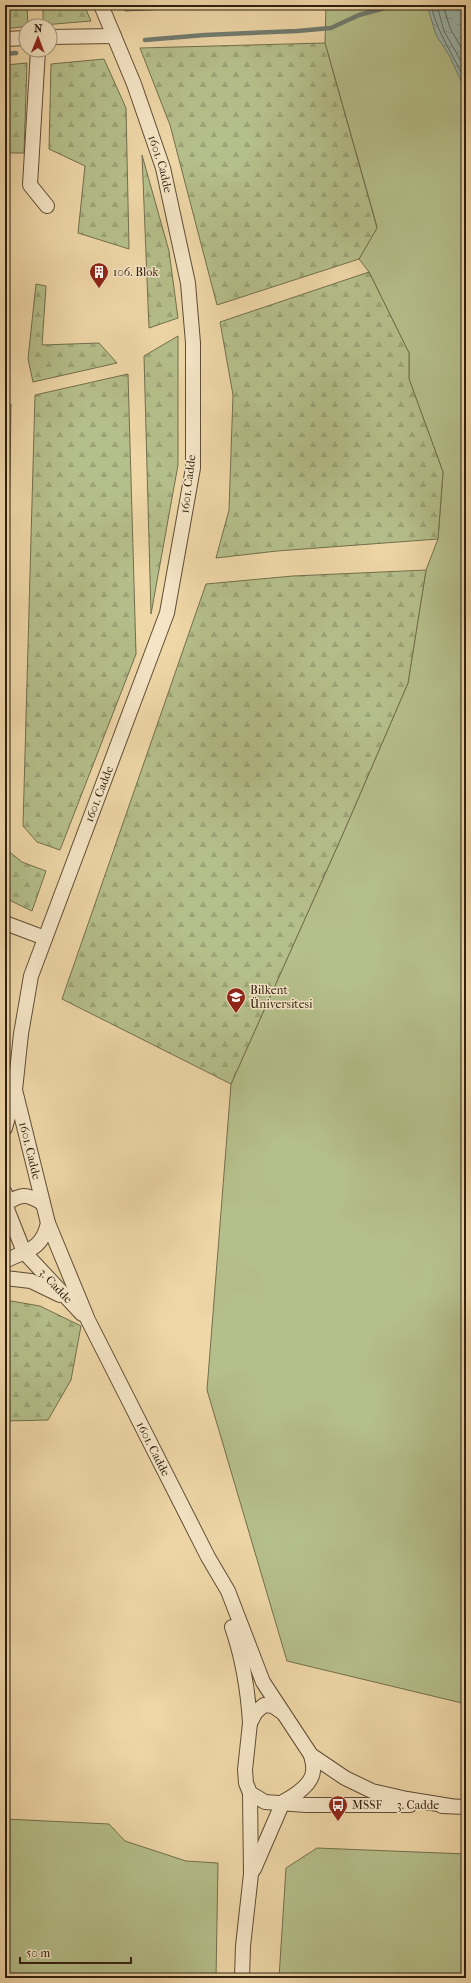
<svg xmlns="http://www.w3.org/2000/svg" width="471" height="1983" font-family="'IM FELL French Canon',serif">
<defs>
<pattern id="forest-firs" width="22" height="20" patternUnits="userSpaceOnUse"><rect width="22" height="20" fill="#b5bf8b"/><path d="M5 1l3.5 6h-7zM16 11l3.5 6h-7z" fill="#9ca477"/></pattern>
<pattern id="water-ripples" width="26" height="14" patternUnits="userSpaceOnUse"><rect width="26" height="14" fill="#9bb8af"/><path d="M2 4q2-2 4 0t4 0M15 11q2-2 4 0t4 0" fill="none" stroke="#7f958d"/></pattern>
</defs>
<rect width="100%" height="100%" fill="#efd7a8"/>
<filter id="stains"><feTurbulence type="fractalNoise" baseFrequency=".005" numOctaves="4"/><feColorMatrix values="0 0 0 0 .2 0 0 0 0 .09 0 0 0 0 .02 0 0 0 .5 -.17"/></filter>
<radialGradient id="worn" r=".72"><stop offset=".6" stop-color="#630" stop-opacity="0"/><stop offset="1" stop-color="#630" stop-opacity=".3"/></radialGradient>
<path fill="#b5bf8b" stroke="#726f4c" d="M326,5H466V1704L287,1661L207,1390L231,1084L342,836L408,683L426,570L438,539L443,472L409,379V353L369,272L359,259L377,227L325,43Z
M5,1819L109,1824L125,1841L186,1861L218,1863L216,1978H5Z
M317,1848L466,1854V1978H279L286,1868Z"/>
<path fill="url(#forest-firs)" stroke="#726f4c" d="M5,5H27L28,26L5,29Z
M43,5H84L91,21L43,25Z
M123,5H248L125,11Z
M325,43L377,228L359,259L217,305L170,125L140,48Z
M104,59L126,108L129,249L78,233L85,166L49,149L51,64Z
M27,63L24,153H5V65Z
M142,155L169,251L178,318L149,328Z
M369,272L409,353V379L443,472L438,539L277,551L216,558L229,510L233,395L220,322Z
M36,284L46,286L42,345L99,343L117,363L33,382L28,359Z
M178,336V465L151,614L144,356Z
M128,374L136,654L60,850L37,842L23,826L35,395Z
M5,404H11L5,799Z
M426,570L408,683L342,836L231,1084L62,999L206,584L293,576Z
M5,830L7,850L22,862L46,871L32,911L5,898Z
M5,1300L40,1306L81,1326L71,1380L48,1420L5,1421Z"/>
<path fill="url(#water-ripples)" stroke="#707b6f" d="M427,5H466V91L449,55L436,35Z"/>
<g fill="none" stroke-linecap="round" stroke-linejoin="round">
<path stroke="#656c5e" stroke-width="1" d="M431,5C437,33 454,56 466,82
M437,5L444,31L466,70
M443,5L450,28L466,56"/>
<path stroke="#707b6f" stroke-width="4.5" d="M145,40L205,35L297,31L331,28L359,15L396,5
M5,54L16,53"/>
<defs>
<g id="minor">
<path id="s1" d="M101,5L134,84L163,168L188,283L193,343V468L167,613L31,976L21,1034L15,1090L48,1223L88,1320L208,1557L228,1591L263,1682L311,1755L345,1778L372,1791L407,1799L450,1806"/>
<path d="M50,37L114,36"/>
<path d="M5,39L26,38"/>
<path d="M38,50L30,185L47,206"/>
<path d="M5,923L45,938"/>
<path d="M5,1128L15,1092"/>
<path id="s2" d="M5,1193V1204L24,1252L82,1314"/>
<path d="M5,1204C21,1194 26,1193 42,1203"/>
<path d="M5,1261C27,1250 42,1250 48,1223"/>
<path d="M5,1278L31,1281L60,1295"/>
<path d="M232,1627C243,1659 248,1690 250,1723"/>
<path d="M283,1713L273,1706L264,1705L256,1712L250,1723L245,1770L246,1783L250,1793L265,1802L306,1805H410"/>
<path d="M283,1802C294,1796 312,1785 313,1771C314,1766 312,1760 311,1755"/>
<path d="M442,1806L466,1807"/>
<path d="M254,1869L283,1802"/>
<path d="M242,1978L243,1946L251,1874L250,1793"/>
</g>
</defs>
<use href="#minor" stroke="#5f4d34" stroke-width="16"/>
<use href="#minor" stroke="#f5e5c6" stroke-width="14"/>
</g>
<defs>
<symbol id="building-pin" viewBox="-11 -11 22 30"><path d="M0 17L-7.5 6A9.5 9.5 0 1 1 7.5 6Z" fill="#8f2418" stroke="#f5e5c6"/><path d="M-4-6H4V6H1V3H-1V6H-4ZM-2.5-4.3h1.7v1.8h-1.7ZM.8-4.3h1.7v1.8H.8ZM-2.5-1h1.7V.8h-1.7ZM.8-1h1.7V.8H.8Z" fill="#fff"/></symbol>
<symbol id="university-pin" viewBox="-11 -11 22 30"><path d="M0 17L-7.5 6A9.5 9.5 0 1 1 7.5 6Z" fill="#8f2418" stroke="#f5e5c6"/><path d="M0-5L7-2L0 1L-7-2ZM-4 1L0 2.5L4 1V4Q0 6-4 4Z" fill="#fff"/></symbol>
<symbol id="bus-pin" viewBox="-11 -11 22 30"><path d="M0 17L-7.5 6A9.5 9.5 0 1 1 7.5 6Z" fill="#8f2418" stroke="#f5e5c6"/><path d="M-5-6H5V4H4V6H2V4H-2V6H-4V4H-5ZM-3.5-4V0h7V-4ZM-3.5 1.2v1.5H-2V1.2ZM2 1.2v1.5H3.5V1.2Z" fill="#fff"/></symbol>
</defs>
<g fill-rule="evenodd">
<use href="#building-pin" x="88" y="261" width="22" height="30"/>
<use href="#university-pin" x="225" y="986" width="22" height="30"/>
<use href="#bus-pin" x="327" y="1794" width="22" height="30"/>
</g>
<g text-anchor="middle" stroke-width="3" stroke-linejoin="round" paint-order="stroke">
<g font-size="12" fill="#2f1f0e" stroke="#f5e5c6">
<text dy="4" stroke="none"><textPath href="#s1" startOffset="170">1601. Cadde</textPath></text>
<text transform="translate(188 484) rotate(-83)" y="4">1601. Cadde</text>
<text transform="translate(99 794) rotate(-69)" y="4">1601. Cadde</text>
<text dy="4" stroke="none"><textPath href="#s1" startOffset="1190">1601. Cadde</textPath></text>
<text dy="4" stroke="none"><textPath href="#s2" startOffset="109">3. Cadde</textPath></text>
<text dy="4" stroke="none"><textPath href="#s1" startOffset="1514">1601. Cadde</textPath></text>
<text x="418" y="1809">3. Cadde</text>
</g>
<g font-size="12" fill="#2f1f0e" stroke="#f5e5c6" text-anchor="start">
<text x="113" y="276">106. Blok</text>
<text x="250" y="994">Bilkent<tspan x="250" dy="14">Üniversitesi</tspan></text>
<text x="352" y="1809">MSSF</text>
</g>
</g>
<rect width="471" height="1983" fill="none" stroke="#efd7a8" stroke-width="20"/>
<rect x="6" y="6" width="459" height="1971" fill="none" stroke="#2f1f0e" stroke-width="2"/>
<rect x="10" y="10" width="451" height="1963" fill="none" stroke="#2f1f0e"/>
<g transform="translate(38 38) rotate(1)"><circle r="19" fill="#f5e5c6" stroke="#a6967c"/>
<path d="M0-3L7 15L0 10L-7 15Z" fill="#8f2418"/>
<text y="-6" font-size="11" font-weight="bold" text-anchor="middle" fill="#2f1f0e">N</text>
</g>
<path d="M20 1957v6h111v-6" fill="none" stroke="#2f1f0e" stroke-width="2"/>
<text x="26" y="1957" font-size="12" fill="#2f1f0e" stroke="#f5e5c6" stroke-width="3" paint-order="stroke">50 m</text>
<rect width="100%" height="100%" filter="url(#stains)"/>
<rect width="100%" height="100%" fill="url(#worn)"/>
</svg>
